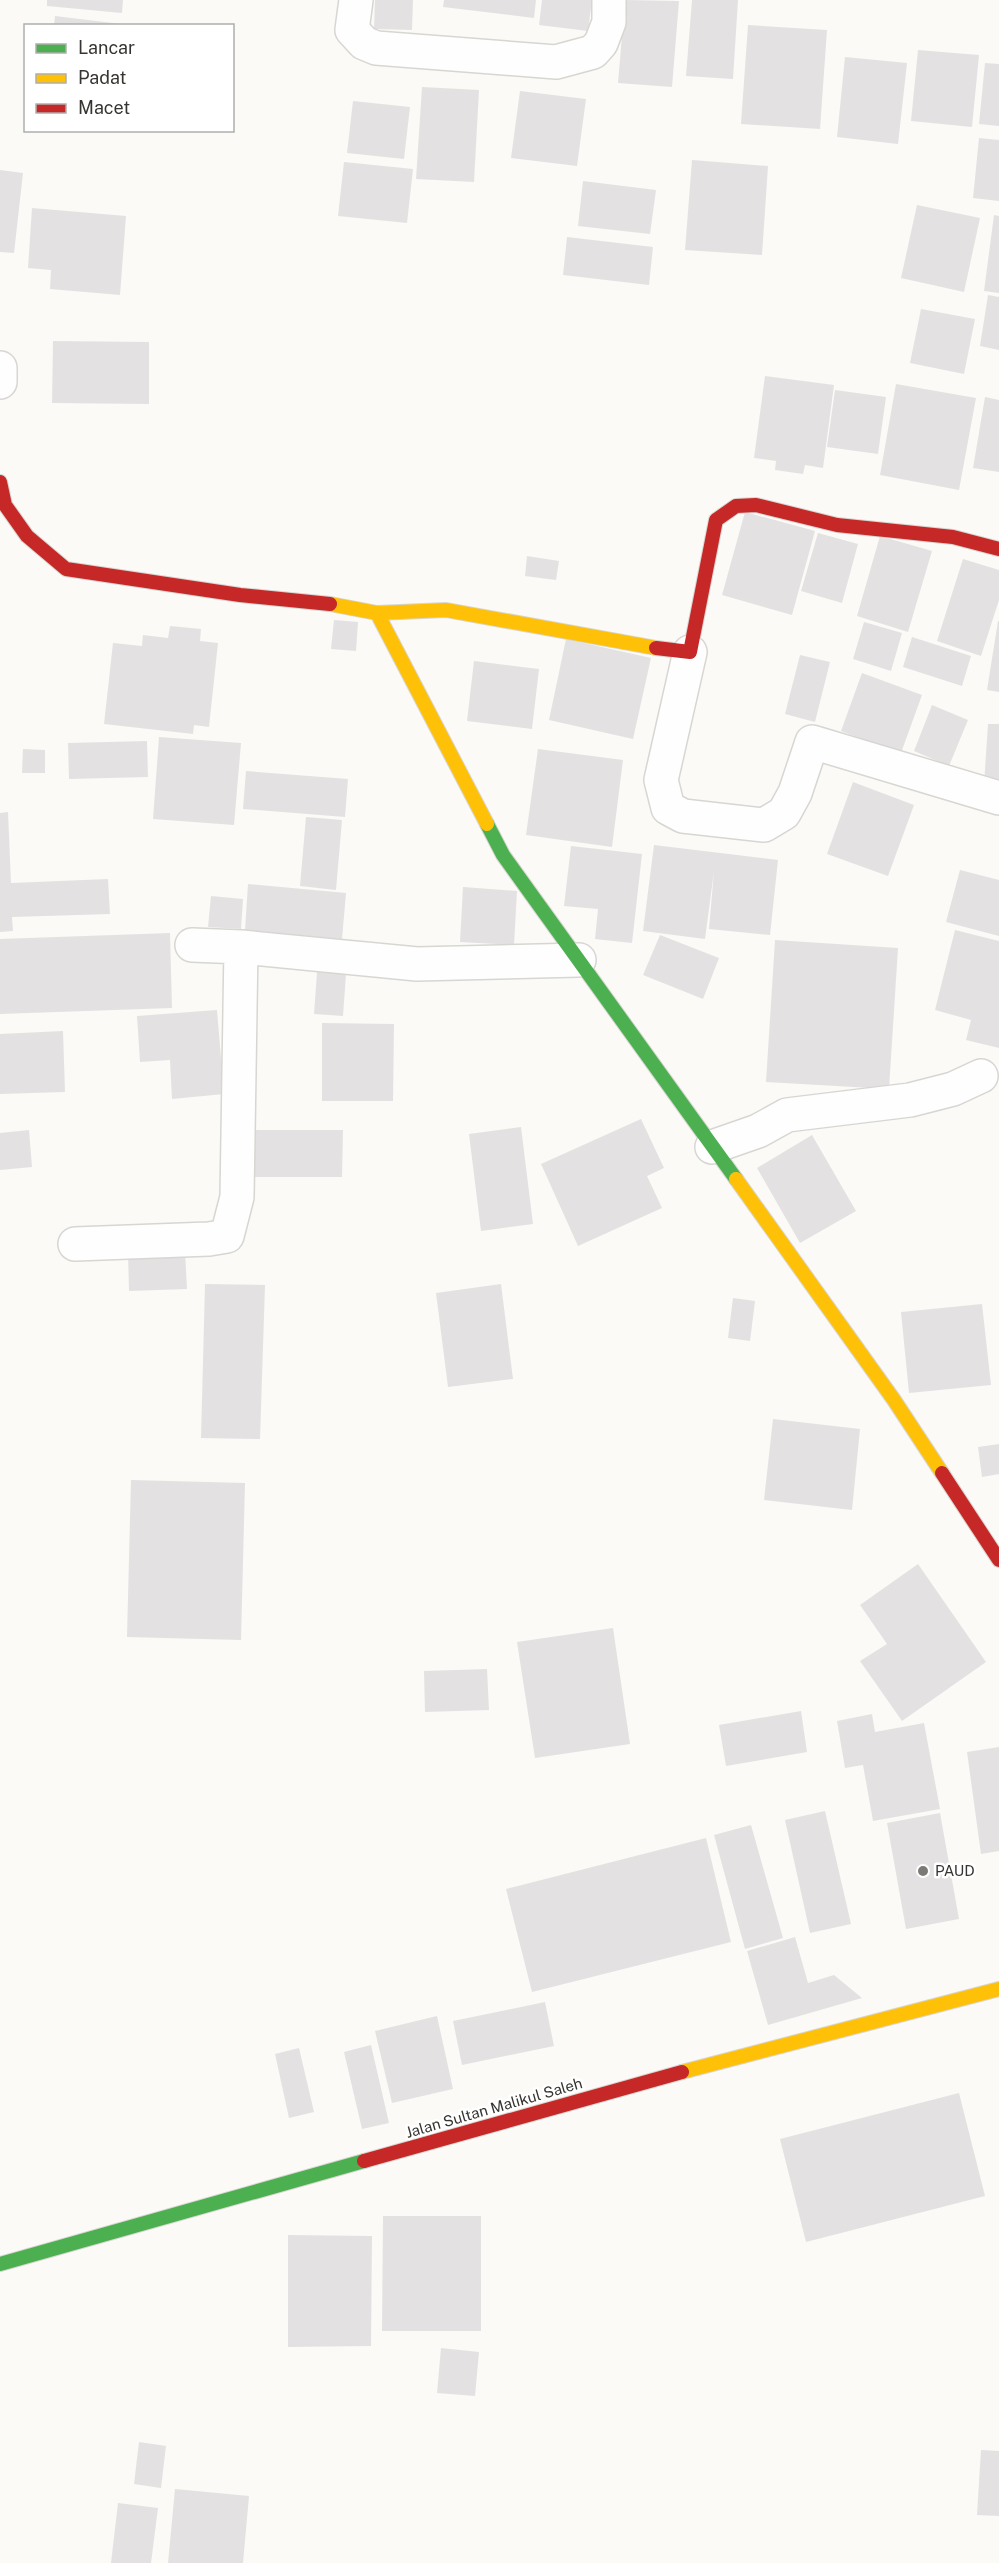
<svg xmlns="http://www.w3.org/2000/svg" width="999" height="2563" font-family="'Public Sans',sans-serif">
<rect width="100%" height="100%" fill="#fbfaf6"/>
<path fill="#e4e1e3" d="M47,0H123L122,13L47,6Z
M375,0H413L412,30L374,29Z
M444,0H536L534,18L443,7Z
M542,0H592L588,31L539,25Z
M625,0L679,1L672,87L618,83Z
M692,0H738L733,79L686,76Z
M55,16L121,24V26H54Z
M748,25L827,30L820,129L741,124Z
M918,50L979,55L972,127L911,121Z
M845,57L907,63L898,144L837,137Z
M985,63L999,64V126L979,124Z
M422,87L479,90L474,182L416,179Z
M520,91L586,99L577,166L511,158Z
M353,101L410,107L404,159L347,153Z
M979,138L999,140V201L973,198Z
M692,160L768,166L762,255L685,250Z
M344,162L413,169L407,223L338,216Z
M0,170L23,173L14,253L0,252Z
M583,181L656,190L650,234L578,226Z
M917,205L980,218L964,292L901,278Z
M32,208L126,216L120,295L50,289L51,270L28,268Z
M994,215L999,216V293L984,291Z
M567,237L653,247L649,285L563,275Z
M988,295L999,297V350L980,346Z
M921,309L975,319L964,374L910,363Z
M53,341L149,342V404L52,403Z
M765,376L834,385L823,468L805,465L803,474L775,470L776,461L754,458Z
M896,384L976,398L959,490L880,475Z
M835,390L886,397L878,454L827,447Z
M985,397L999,400V472L973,468Z
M745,512L815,531L792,615L722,595Z
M818,533L858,544L842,603L801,591Z
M880,536L932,551L908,632L857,616Z
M527,556L559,561L556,580L525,576Z
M963,559L999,570V600L981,656L937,641Z
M334,620L358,622L356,651L331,649Z
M998,621H999V692L987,690Z
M864,622L902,633L891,671L853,659Z
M170,626L201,629L200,641L218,643L209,727L194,725L193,734L104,724L113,643L142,646L143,635L168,638Z
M912,637L971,656L962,686L903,667Z
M566,639L651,658L633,739L549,720Z
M800,655L830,662L815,722L785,714Z
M474,661L539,669L532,729L467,721Z
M862,673L922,695L901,753L841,731Z
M932,705L968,720L949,766L914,751Z
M988,724H999V785L984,784Z
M159,737L241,743L234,825L153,819Z
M147,741L148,777L69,779L68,743Z
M23,749L45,750V773H22Z
M538,749L623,760L612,847L526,835Z
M246,771L348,779L345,817L243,809Z
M853,782L914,805L888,876L827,854Z
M8,812L11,883L108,879L110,914L12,917L13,931L0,932V813Z
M306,817L342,820L336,890L300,886Z
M654,845L778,860L770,935L709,929L714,871L705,939L643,931Z
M571,846L642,854L632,943L595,939L598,909L564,906Z
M960,870L999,880V936L946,922Z
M248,884L346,893L342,939L245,930Z
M463,887L517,891L514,945L460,942Z
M211,896L243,899L241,929L208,927Z
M955,930L999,941V1048L966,1040L971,1020L935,1010Z
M170,933L172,1008L0,1014V939Z
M660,935L719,958L703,999L643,975Z
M775,940L898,948L889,1089L766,1082Z
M317,972L346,974L343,1016L314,1014Z
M217,1010L224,1094L172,1099L170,1060L140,1062L137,1016Z
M322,1023L394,1024L393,1101H322Z
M63,1031L65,1092L0,1094V1034Z
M641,1119L664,1168L647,1176L662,1208L578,1246L541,1164Z
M521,1127L533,1224L481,1231L469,1134Z
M29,1130L32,1167L0,1170V1133Z
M243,1130H343L342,1177H243Z
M812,1135L856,1211L800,1243L757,1168Z
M185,1251L187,1289L129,1291L128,1253Z
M205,1284L265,1285L260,1439L201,1438Z
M501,1284L513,1379L448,1387L436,1293Z
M733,1298L755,1301L750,1341L728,1338Z
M982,1304L991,1385L909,1393L901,1312Z
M773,1419L860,1429L852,1510L764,1500Z
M999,1444V1474L982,1477L978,1447Z
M131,1480L245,1483L241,1640L127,1637Z
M918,1564L986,1662L902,1721L860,1661L887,1644L860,1605Z
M613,1628L630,1744L535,1758L517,1642Z
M487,1669L489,1710L425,1712L424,1671Z
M801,1711L807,1752L726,1766L719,1725Z
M872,1714L875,1732L924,1723L940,1809L873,1821L863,1765L845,1768L837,1721Z
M999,1747V1851L981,1854L967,1752Z
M825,1811L851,1924L810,1933L785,1820Z
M940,1813L959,1919L906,1929L887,1823Z
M751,1825L783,1938L745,1949L714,1835Z
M706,1838L731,1942L532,1992L506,1889Z
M795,1937L808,1983L834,1975L862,1998L768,2025L747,1951Z
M545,2002L554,2046L462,2065L453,2021Z
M437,2016L453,2089L392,2103L375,2031Z
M371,2045L389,2123L362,2129L344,2052Z
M299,2048L314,2112L289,2118L275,2054Z
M959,2093L985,2196L806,2242L780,2139Z
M383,2216H481V2331H382Z
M288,2235L372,2236L371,2346L288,2347Z
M441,2348L479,2352L475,2396L437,2393Z
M139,2442L166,2446L161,2488L134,2484Z
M981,2450L999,2451V2516L977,2515Z
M175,2489L249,2496L243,2563H168Z
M118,2503L158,2508L151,2563H111Z"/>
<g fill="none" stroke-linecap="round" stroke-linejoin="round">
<defs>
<path id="street" d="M356,0L352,30L364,43L376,48L556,62L593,52L601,43L609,22V0
M0,368V382
M690,652L661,780L668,808L683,816L764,825L784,813L795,793L812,742L999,798
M192,945L241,947L417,964L579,960
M712,1147L758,1131L787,1115L910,1100L953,1089L981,1076
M75,1244L209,1239L227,1236L237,1197L241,947"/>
<path id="fast" d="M487,824L503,855L736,1179
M0,2264L364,2161"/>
<path id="slow" d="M330,604L377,613L487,824
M377,613L446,610L656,648
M736,1179L894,1400L942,1473
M682,2072L999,1989"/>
<path id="jam" d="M0,482L5,505L27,536L66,569L240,595L330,604
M656,648L690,652L716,520L736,506L756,505L837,525L953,537L999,549
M942,1473L999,1560
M364,2161L682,2072"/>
</defs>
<use href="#street" stroke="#d7d6d2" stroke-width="36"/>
<use href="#fast" stroke="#d7d6d2" stroke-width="16"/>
<use href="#slow" stroke="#d7d6d2" stroke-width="16"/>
<use href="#jam" stroke="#d7d6d2" stroke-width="16"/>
<use href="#street" stroke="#fefefe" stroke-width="33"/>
<use href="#fast" stroke="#4caf50" stroke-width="14"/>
<use href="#slow" stroke="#ffc107" stroke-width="14"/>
<use href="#jam" stroke="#c62828" stroke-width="14"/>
</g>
<circle fill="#7b7a77" stroke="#fff" stroke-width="2" cx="923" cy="1871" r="6"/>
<g text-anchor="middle" stroke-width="5" stroke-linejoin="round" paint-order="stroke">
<g font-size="15" fill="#363532" stroke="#fff" text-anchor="start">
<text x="935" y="1876">PAUD</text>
</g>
<g font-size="15" fill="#363532" stroke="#fff">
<text transform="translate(494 2108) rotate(-16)" y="5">Jalan Sultan Malikul Saleh</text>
</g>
</g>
<rect x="24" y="24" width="210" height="108" fill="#ffffff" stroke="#afaead" stroke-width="1.5"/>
<rect x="36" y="44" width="30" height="9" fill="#4caf50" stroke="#afaead" stroke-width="1.5"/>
<text x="78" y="54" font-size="18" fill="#363532">Lancar</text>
<rect x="36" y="74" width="30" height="9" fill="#ffc107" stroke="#afaead" stroke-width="1.5"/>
<text x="78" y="84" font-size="18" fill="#363532">Padat</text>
<rect x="36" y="104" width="30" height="9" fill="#c62828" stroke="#afaead" stroke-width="1.5"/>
<text x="78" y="114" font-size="18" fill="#363532">Macet</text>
</svg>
